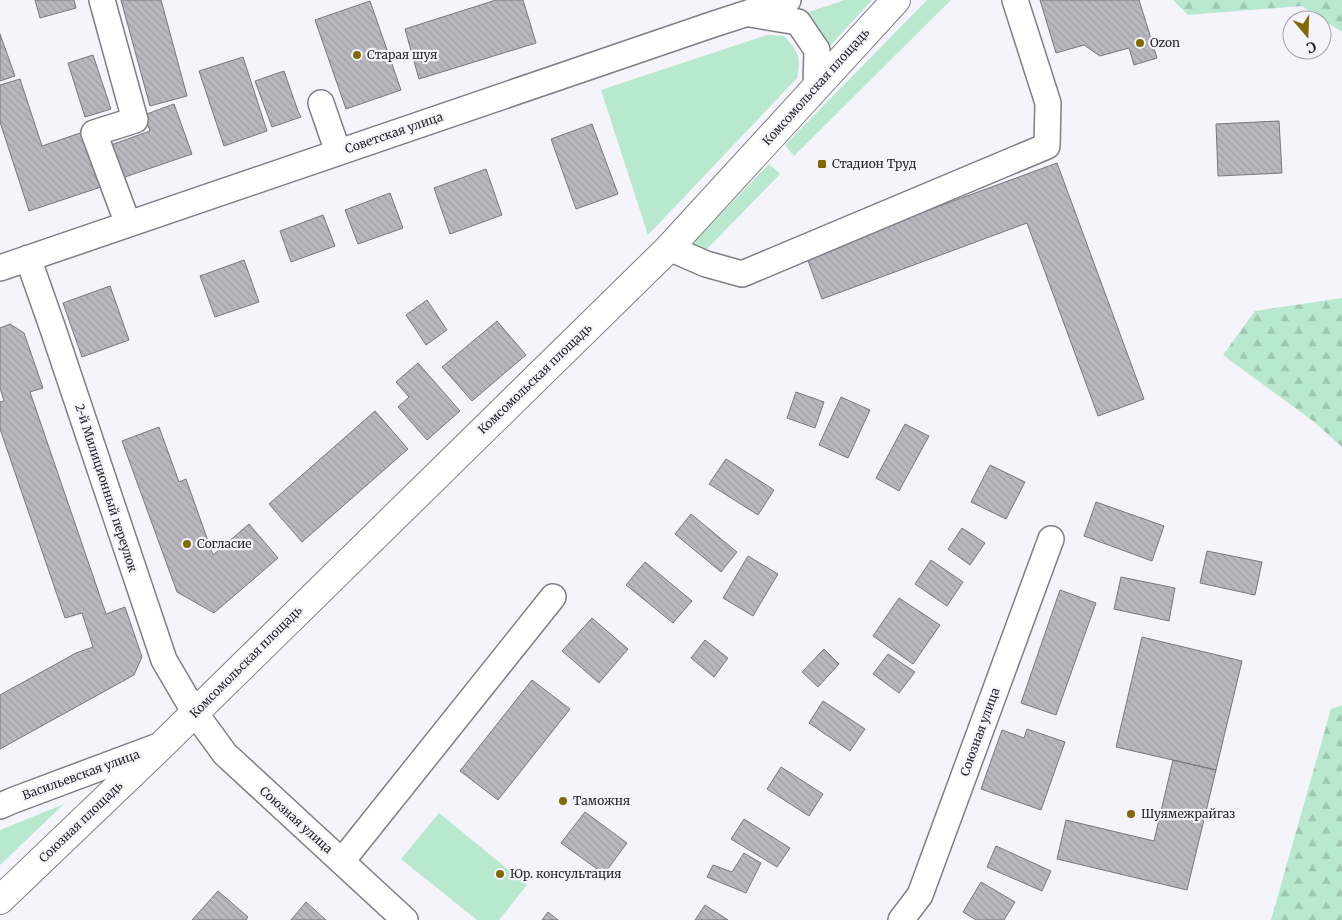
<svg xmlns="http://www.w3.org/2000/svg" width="1342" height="920" font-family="Merriweather,serif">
<defs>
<pattern id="forest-firs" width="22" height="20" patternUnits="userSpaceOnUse" patternTransform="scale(1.25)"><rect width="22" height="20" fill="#b8e8cd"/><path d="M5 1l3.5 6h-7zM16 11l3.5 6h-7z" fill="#9ec7b0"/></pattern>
<pattern id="building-back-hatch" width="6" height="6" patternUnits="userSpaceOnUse" patternTransform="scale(1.25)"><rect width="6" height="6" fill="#b9b7c0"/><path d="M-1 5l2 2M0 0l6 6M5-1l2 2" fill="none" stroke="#9f9da5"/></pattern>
</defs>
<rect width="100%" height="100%" fill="#f5f3fb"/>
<path fill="#b8e8cd" d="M845,0H872L829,47C821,31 817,21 800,15Z
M927,0H951L794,156L785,145Z
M767,35L784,36C798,52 802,56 797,78L648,235L601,90Z
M769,164L780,174L703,253L688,248Z
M64,804L0,865V830Z
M439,813L527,885L499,920H477L401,859Z"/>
<path fill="url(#forest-firs)" d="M1173,0H1342V32L1302,6L1188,15Z
M1342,298V447L1313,421L1223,355L1255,311Z
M1342,705V920H1271L1331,709Z"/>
<path fill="url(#building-back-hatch)" stroke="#79777f" d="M35,0H74L76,8L40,18Z
M121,0H161L187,96L150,106Z
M496,0H523L536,43L419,79L405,29Z
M1040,0H1139L1157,58L1134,65L1129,48L1100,56L1084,45L1056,53Z
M370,1L401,90L346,109L315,20Z
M0,34L15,76L0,81Z
M93,55L111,109L85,117L68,63Z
M243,57L267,131L224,146L199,71Z
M284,71L298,111L301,117L272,127L255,81Z
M20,79L42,146L83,132L101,187L29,211L0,122V85Z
M174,104L192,154L122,178L111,145L150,131L144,115Z
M1279,121L1282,173L1218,176L1216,124Z
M592,124L618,194L576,209L551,139Z
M1057,163L1144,399L1098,416L1027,223L822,299L806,255Z
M486,169L502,215L450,234L434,188Z
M390,193L403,228L358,244L345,210Z
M323,215L335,246L291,262L280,231Z
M244,260L259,302L215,317L200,276Z
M110,286L129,340L82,357L63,303Z
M427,300L447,330L426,345L406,315Z
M497,321L526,355L472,401L442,367Z
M10,324L24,333L43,388L30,392L106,614L125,607L142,657L134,675L0,749V695L76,653L93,647L82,613L65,618L0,429V402L4,401L0,388V328Z
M418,363L460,411L427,440L398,407L409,397L396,382Z
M796,392L824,402L815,428L787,418Z
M841,397L870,410L848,458L819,445Z
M375,411L408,449L302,542L269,504Z
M905,424L929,436L899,491L876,478Z
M159,427L179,482L186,479L213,555L249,524L278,558L214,613L177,592L122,441Z
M726,459L774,490L758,515L709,484Z
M990,465L1025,482L1006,519L971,502Z
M1096,502L1164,526L1152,561L1084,536Z
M691,514L737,552L721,572L675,534Z
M962,528L985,543L970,565L948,549Z
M1207,551L1262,562L1255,595L1200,583Z
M748,556L778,574L753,616L723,598Z
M931,560L963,582L947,606L915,584Z
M645,562L692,601L673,623L626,585Z
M1121,577L1175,588L1169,621L1114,609Z
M1060,590L1096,603L1056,715L1021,703Z
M899,598L940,625L913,664L873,636Z
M592,618L628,649L599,683L562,651Z
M1142,637L1242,661L1216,770L1116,747Z
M705,640L728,658L714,677L691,658Z
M824,649L839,664L818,687L802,672Z
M888,654L915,672L899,693L873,674Z
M532,680L570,709L498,800L460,771Z
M823,701L865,729L850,751L809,723Z
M1027,729L1065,742L1041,810L981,789L1002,730L1024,738Z
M1173,760L1216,770L1187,890L1057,859L1066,820L1154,841Z
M781,767L823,794L809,816L767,789Z
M585,812L627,843L604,874L561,843Z
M744,819L790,848L777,867L731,839Z
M996,846L1051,871L1042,891L987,867Z
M744,853L761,863L746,893L707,877L713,865L732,872Z
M981,882L1015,902L1004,920H976L963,912Z
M218,891L248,917L246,920H192Z
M306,902L326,920H291Z
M705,905L728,920H695Z
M548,912L558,920H542Z"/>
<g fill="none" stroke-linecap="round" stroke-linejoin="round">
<defs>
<path id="minor" d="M102,0L135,120L94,133L128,224
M750,14L798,22L817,50L816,87
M321,103L338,152
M669,248L706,264L742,274L1047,146L1048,103L1015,0
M28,258L53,329L164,660L195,713L225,754L405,920
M0,268L714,24L788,0
M0,806L14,800L161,745
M342,861L553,597
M901,920L920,895L1051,539"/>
<path id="major" d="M0,900L162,745L669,248L896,0"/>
</defs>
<use href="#minor" stroke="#807e86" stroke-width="28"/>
<use href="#major" stroke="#807e86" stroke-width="30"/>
<use href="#minor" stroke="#fff" stroke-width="25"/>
<use href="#major" stroke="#fff" stroke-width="28"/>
</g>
<g fill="#826902" stroke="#f5f3fb" stroke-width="2">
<circle cx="1140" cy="43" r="5"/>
<circle cx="357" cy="55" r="5"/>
<rect x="817" y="159" width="10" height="10" rx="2.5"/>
<circle cx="187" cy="544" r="5"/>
<circle cx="563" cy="801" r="5"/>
<circle cx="1131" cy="814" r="5"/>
<circle cx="500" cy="874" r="5"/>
</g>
<g text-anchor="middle" stroke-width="4.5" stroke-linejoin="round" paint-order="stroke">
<g font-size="12" fill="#28272b" stroke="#f5f3fb" text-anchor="start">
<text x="1150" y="47">Ozon</text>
<text x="367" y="59">Старая шуя</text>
<text x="832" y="168">Стадион Труд</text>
<text x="197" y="548">Согласие</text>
<text x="573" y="805">Таможня</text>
<text x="1141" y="818">Шуямежрайгаз</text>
<text x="510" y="878">Юр. консультация</text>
</g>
<g font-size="12" fill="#28272b" stroke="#f5f3fb">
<text transform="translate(816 87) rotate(-48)" y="4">Комсомольская площадь</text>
<text transform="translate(394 133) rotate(-19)" y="4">Советская улица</text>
<text transform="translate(535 379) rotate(-44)" y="4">Комсомольская площадь</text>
<text transform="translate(106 488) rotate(72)" y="4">2-й Милиционный переулок</text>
<text transform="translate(246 662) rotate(-45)" y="4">Комсомольская площадь</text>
<text transform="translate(980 732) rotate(-70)" y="4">Союзная улица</text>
<text transform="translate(81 775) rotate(-20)" y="4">Васильевская улица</text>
<text transform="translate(296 820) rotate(42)" y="4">Союзная улица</text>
<text transform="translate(81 822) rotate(-44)" y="4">Союзная площадь</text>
</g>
</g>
<g transform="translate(1307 35) rotate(161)"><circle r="24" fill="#f5f3fb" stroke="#a3a1a8"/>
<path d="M0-4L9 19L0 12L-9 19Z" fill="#826902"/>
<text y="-8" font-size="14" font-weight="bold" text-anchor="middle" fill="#28272b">С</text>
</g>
</svg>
